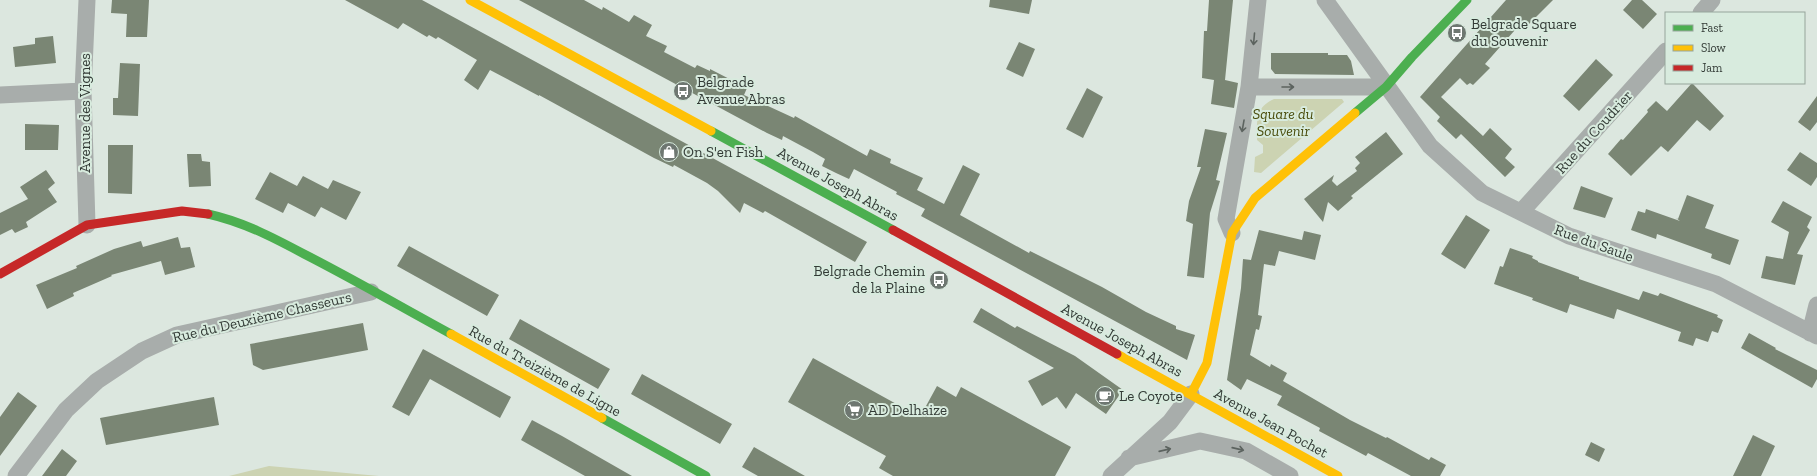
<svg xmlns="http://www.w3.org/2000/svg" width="1817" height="476" font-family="'Zilla Slab',serif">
<rect width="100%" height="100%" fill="#dce7df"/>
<path fill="#ccd3b2" d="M1274,99H1342L1344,102L1261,173L1254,172L1255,157L1263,153V145L1257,140C1257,121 1255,107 1274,99Z
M269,466L379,476H229Z"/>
<path fill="#7a8674" d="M112,0H149L147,37H126L127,14L111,13Z
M345,0H422L867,242L855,262L765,211L763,213L744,203L740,213L718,191L707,183L674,165L673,167L654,158L539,95V96L490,70L478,90L464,80L477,60L438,37L436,39L429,35L427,37L403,23L398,29Z
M519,0H584L602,10L603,7L629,22L634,15L652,25L646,36L667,46L664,52L695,68L697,65L710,71V69L747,88L744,95L794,118L795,116L867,156L870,149L891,159L890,163L923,178L917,190L944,204L963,165L980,174L960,215L1029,253L1030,251L1102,287L1146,312L1176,326V329L1195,335L1187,360L921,216L925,209L896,194L897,192L854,169L849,179L836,173L822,166L825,159L813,152L783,136L782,140L767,133Z
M990,0H1032L1029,14L989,7Z
M1209,0H1233L1225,80L1238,83L1234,108L1211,104L1214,80L1202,78L1204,31H1207Z
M1506,0H1553L1527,26L1522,22L1485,64L1490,68L1473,85L1470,83L1467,85L1460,78L1441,97L1483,136L1490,128L1512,149L1505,158L1515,167L1505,177L1461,134L1456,139L1437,121L1440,117L1420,97Z
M1632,0H1642L1657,14L1643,29L1623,10Z
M53,36L56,63L15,67L13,47L35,44V38Z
M1019,42L1035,49L1023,77L1006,69Z
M1271,53H1328V55H1347L1351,61L1354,75L1275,74L1271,69Z
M1596,59L1613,75L1579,111L1563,96Z
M120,63L140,64L138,116L113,115V98H118Z
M1692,83L1724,116L1710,131L1697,120L1668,152L1661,146L1631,176L1608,154L1621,139L1623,140L1648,112L1647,110L1656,101L1667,111Z
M1087,88L1103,97L1083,138L1066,129Z
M1817,96V122L1810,131L1798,122Z
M25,124L59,125L58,150H25Z
M1205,129L1227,133L1216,180L1220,181L1210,213L1204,278L1187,276L1193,224L1186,221L1189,201L1201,167H1197Z
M1386,132L1403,154L1351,196L1353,198L1338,211L1328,202L1323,222L1304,199L1334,175L1332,181L1337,186L1357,171L1355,168L1360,163L1355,157Z
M108,145H133L132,194L108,193Z
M1800,152L1817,163V177L1811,186L1787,170Z
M187,154H201L202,161L210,162L211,186L189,187Z
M46,170L55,183L48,189L57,202L26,222L28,227L15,233L12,229L0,235V213L28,199L20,187Z
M270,172L297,186L303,176L328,189L333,180L361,192L346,220L321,207L315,217L288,203L283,213L255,199Z
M1581,186L1613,198L1605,218L1573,209Z
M1687,195L1714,205L1705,228L1739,240L1730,265L1711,258L1712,254L1657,234L1656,239L1631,230L1638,211L1645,213L1646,209L1680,221L1676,218L1678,219Z
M1783,201L1812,217L1807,227L1810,230L1797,254L1803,255L1795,285L1761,278L1766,256L1783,259L1789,232L1771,222Z
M1466,215L1490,230L1465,269L1441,254Z
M1259,230L1302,240L1304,231L1321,235L1315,260L1279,251L1275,266L1264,264L1258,315L1262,316L1259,330L1256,329L1250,355L1270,367L1271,364L1287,373L1283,381L1350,420L1386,438L1387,437L1429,460L1431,457L1446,465L1440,476H1411L1368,453L1366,456L1319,431L1320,428L1277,405L1282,396L1247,379L1241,390L1227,380L1241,288L1243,259L1251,260Z
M178,237L181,248L190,247L195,267L165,275L161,261L111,275L112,276L73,293L74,296L47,309L36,285L77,268L76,266L114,249L141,241L143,247Z
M409,246L499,295L487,316L397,266Z
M1510,248L1533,256L1532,258L1538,261V262L1579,277V279L1639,300L1643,291L1658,296L1660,293L1718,315L1717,317L1723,320L1718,333L1712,331L1708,342L1696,338L1693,346L1678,341L1681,332L1617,309L1614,319L1570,304L1567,313L1532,300L1533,298L1494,284L1500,266L1503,267Z
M981,308L1015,328L1017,326L1075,356L1123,390L1106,414L1076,393L1066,409L1057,397L1042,406L1028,381L1054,368L973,322Z
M520,319L610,369L598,389L509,339Z
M363,323L368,350L263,370L253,365L250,344Z
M1749,333L1776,348L1775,349L1817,370V379L1812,388L1741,348Z
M423,349L511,397L500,418L430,379L409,416L392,407Z
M813,358L920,417L937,386L956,397L961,387L1071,447L1055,476H893L879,468L886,456L788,402Z
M642,374L732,424L720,444L631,394Z
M18,392L37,406L0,456V417Z
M214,397L219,425L106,445L100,418Z
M532,420L562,436L632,476H585L521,440Z
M1753,435L1775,446L1761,476H1733Z
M1591,442L1605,449L1599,462L1585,455Z
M754,447L768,455L805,476H758L742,467Z
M62,449L77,461L66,476H42Z"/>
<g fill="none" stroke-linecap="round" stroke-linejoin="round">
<path stroke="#a8adab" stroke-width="17" d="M1325,0L1430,146L1482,193L1569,236L1716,284L1817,336
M1701,13L1712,0
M1249,87H1386
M0,95L83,91
M1521,212L1666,51
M87,225L83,91L87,0
M1232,233L1226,219L1249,87L1258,0
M1810,333L1817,305
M1129,458L1200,441L1246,451L1290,476
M16,476L66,410L97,381L142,351L177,335L371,292
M1111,476L1170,422L1191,394"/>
<path stroke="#4caf50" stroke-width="9" d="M1355,113L1386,87L1412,57L1467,0
M711,131L893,230
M208,214C244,222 274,238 306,255C355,280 403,308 451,334
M602,418L706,476"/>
<path stroke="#ffc107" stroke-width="9" d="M470,0L711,131
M451,334L602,418
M1117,354L1338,476
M1191,394L1207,363L1232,233L1255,198L1355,113"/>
<path stroke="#c62828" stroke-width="9" d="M893,230L1117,354
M0,274L87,225L182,211L208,214"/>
</g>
<defs><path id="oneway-shaft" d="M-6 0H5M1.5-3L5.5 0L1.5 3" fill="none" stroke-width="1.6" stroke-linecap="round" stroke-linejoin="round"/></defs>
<g stroke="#5c635f">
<use href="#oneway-shaft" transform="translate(1254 39) rotate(95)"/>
<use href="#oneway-shaft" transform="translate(1288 87)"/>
<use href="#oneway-shaft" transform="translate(1243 126) rotate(100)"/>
<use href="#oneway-shaft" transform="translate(1238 449) rotate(13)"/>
<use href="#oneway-shaft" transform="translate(1165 450) rotate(-13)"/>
</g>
<defs>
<symbol id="bus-disc" viewBox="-11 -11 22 22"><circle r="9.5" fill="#6e7771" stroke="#d8ebde"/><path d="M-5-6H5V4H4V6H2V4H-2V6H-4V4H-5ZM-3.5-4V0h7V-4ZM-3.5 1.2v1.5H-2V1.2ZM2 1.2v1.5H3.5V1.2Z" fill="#fff"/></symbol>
<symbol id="shop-disc" viewBox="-11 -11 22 22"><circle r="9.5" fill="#6e7771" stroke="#d8ebde"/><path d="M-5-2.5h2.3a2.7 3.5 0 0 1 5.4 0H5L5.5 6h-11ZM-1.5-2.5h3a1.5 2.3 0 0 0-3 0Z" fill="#fff"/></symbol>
<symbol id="cafe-disc" viewBox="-11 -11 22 22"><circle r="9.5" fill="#6e7771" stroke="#d8ebde"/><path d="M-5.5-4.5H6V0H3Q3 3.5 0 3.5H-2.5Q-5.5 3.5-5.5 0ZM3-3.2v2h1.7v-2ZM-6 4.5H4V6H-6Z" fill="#fff"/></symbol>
<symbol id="supermarket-disc" viewBox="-11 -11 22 22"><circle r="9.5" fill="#6e7771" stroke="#d8ebde"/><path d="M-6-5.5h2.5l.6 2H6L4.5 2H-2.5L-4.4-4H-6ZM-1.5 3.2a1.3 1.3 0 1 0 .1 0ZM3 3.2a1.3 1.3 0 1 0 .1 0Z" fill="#fff"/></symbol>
</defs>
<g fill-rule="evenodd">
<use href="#bus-disc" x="1446" y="22" width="22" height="22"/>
<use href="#bus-disc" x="672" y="80" width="22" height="22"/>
<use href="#shop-disc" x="658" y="141" width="22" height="22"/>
<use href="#bus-disc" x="928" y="269" width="22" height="22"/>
<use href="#cafe-disc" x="1094" y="385" width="22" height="22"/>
<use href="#supermarket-disc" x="843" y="399" width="22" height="22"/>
</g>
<g text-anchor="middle" stroke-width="4" stroke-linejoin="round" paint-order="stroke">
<g font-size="15" fill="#333b36" stroke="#d8ebde" text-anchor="start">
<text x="1471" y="29">Belgrade Square<tspan x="1471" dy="17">du Souvenir</tspan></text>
<text x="697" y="87">Belgrade<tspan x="697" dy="17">Avenue Abras</tspan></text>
<text x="683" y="157">On S'en Fish</text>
<text x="925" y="276" text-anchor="end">Belgrade Chemin<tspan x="925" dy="17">de la Plaine</tspan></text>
<text x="1119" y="401">Le Coyote</text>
<text x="868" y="415">AD Delhaize</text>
</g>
<g font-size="15" fill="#333b36" stroke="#d8ebde">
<text transform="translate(85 113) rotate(-90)" y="5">Avenue des Vignes</text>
<text transform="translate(1594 132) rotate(-48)" y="5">Rue du Coudrier</text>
<text transform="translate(838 184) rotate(29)" y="5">Avenue Joseph Abras</text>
<text transform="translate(1594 243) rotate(20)" y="5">Rue du Saule</text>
<text transform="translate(262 317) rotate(-13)" y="5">Rue du Deuxième Chasseurs</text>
<text transform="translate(1122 340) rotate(29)" y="5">Avenue Joseph Abras</text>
<text transform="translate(545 371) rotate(29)" y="5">Rue du Treizième de Ligne</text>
<text transform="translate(1271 423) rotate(29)" y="5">Avenue Jean Pochet</text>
</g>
<g font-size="15" font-style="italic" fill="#494c0b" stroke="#d8ebde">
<text x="1283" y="119">Square du<tspan x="1283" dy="17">Souvenir</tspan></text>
</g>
</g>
<rect x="1665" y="12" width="140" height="72" fill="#d8ebde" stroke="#96a59b"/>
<rect x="1673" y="25" width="20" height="6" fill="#4caf50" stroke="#96a59b"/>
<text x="1701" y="32" font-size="12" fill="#333b36">Fast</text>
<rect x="1673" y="45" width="20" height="6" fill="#ffc107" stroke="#96a59b"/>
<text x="1701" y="52" font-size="12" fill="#333b36">Slow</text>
<rect x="1673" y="65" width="20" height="6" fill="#c62828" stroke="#96a59b"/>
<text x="1701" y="72" font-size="12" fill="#333b36">Jam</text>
</svg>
